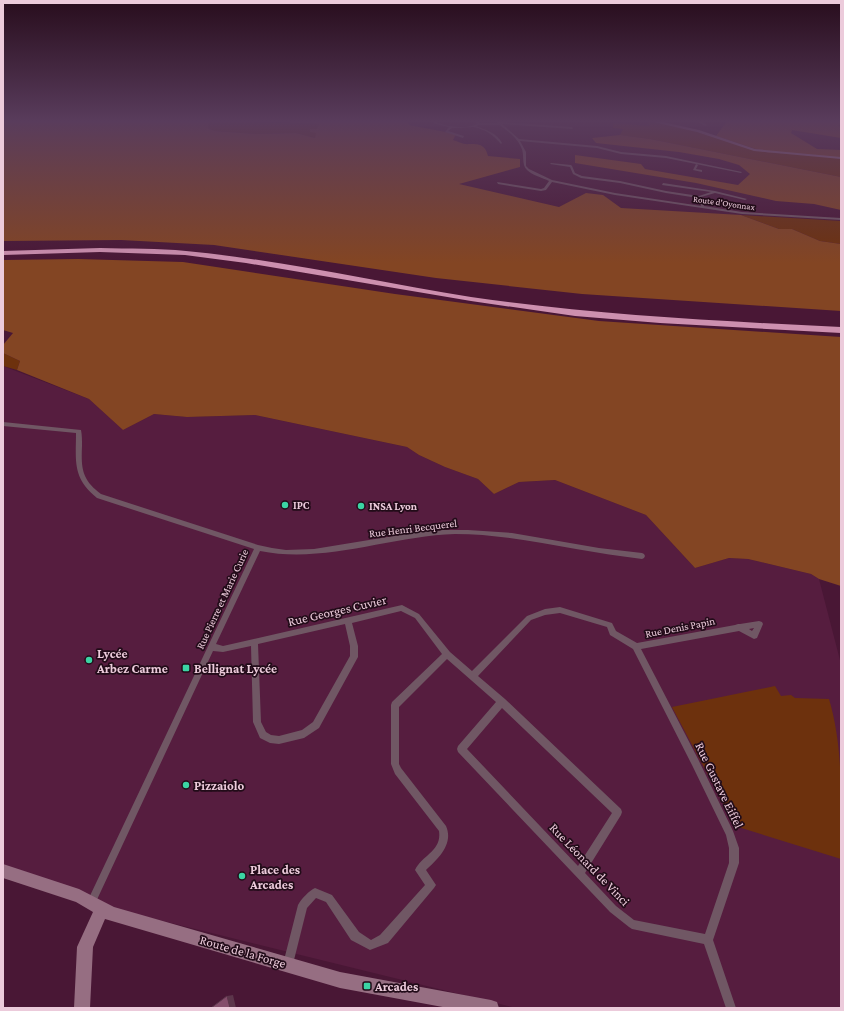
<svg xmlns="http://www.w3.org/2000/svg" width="844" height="1011" font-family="'Crimson Pro',serif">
<rect width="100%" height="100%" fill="#491735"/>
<path fill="#561d3f" d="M3,366L89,399L123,430L154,414L187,417L255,415L407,447L419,455L445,467L478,479L494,494L519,482L555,480L646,515L695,568L729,558L748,559L811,574L819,579L841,664V1008H516L94,904L3,865Z"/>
<path fill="#6d310d" d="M209,121L320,124L315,138L296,133L256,134L214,131L208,128Z
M648,122L681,126L768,153L807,154L841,159V177L650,139L620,135L623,129L613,128V123L650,126Z
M741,215L841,221V244L820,241L792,229H779Z
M3,353L20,361L17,370L3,366Z
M775,686L781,696L791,695L795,698L829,699C844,749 841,806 841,859L735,826L672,707Z"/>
<path fill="#834523" d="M3,121H209L208,128L214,131L256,134L296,133L315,138L316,133L310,132V129H317L319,124L259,121H408L409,125L456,134L453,140C457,141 464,145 469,144C479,144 485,144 488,156L520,159V167L459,184L559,207L586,193L603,195L621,208L741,215L779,229H792L820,241L841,244V311L582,294L436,278L214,245L121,240L3,241Z
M727,121H841L839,126L841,127V138L792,130L791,133L817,149L841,150V159L807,154L768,153L716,136Z
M620,135L650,139L841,177V210L814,204L776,201L696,183L575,163V155L641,164L645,169L738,185L750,174L739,165L719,159L679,152L596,143L592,138Z
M78,259L183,262L395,294L599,321L841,337V586L819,579L811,574L748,559L729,558L695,568L646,515L555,480L519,482L494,494L478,479L445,467L419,455L407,447L255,415L187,417L154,414L123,430L89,399L17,370L20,361L3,353V345L13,333L3,330V260Z"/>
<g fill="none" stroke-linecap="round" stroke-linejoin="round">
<path fill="#705764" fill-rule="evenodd" d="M432,121C436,122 438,123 441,124C452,127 467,129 477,124L474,121H477L480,123H497L496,121H499L500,122L572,127L573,129L502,124L519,139L597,146L621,152L666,156L742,172L741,173L666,158L621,154L597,148L520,141L526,152V166L529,169L552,180L615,193L701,206L698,198L666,193L620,183L581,178L573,174L570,167L550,164L551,163L571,165L572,166L575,173L582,176L620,181L666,191L699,196L711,192L662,185L663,183L715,191L747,199L745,200L715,193L701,197L704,206L742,212L841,218V220L742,214L615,195L552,182L546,190L541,191L498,184L497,182L541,189L544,188L549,181C543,178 532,175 527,170C521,165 525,154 521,147C517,137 507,131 500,125H479L476,126C486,130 497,133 502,143L501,144C493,135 487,130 474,127C469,127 459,128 452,128L448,131L464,136L463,138L445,132L449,127L436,124Z
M696,121H700L707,125L705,126Z
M696,164L698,165L696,169L702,170V172L693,170Z
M3,422L81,430C82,435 82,440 82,446C81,469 82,480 101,494L258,545L272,548L286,550L314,549L418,532L443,530H468L512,533L599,548L642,553L644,554L645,556L644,558L642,559C620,556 598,553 576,549C536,542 496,534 455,534C390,536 325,564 260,551L216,644L223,646L402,605L419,614L450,652L472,671L527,616L545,609L560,607L612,623L616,631L637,643L735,625L738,624H740L759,621L762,622L763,624L757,638L754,639L739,631L641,649L698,759L733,831L739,848V863L713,940L736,1008H726L704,944L632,929L629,927L610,912L458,752L457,749L458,746L496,702L447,659L399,707V764L401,768L446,826C454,844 438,859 426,870L436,885L434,888L388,943L370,950L351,940L326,902L316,898L307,908L292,968L288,969L284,968L283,964L298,905C301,899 309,891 315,888L332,895L359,932L371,940L380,935L425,885L415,870C422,855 442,851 439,831L395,774L391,764V705L392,702L442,654L415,618L401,611L352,623L358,646V657L319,728L304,738L279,744L270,743L260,738L253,722L251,646L223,652L213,651L94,906L91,908L88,906L86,903L88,900L254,549L97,498C72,478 76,461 76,433L3,426ZM560,613L607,627L610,635L633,649L692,765L726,835L729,848V863L705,934L634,920L616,906L585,873L621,815L622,812L621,809L505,699L478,676L531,620L545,615ZM345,624L350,646V656L313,722L302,730L279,736L271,735L266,732L261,722L258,644ZM754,628L752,631L749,629ZM502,708L612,813L578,866L467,749Z"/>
<path fill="#966e82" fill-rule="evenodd" d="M658,121L699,130L755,149L841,157V159L754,151L697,132L649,121Z
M3,864L79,889L114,907L340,972L491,1000L497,1002L499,1008H448L340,988L105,919L93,947L90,1008H74L77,947L93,912L76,902L3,878Z"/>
<path fill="#cd90af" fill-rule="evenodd" d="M100,248C129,249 158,248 186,251C282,260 376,282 471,297C594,315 717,321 841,327V333L660,323L575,316L471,301L246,263L185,255L100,252L3,255V251Z"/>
</g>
<path fill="#5c364b" d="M233,995L236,1008H230L227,996Z"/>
<path fill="#844d6b" stroke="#5c364b" d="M227,996L230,1008H211Z"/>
<linearGradient id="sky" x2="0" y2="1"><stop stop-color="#280d1d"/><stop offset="0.46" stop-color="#593c5c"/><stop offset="1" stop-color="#593c5c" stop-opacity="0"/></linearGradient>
<rect width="844" height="263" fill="url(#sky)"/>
<g fill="#3bd4a4" stroke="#220c19" stroke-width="1.5">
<circle cx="285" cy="505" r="4"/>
<circle cx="361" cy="506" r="4"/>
<circle cx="89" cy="660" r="4"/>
<rect x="182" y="664" width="8" height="8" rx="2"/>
<circle cx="186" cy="785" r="4"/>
<circle cx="242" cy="876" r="4"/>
<rect x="363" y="982" width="8" height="8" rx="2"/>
</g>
<g text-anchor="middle" stroke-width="3.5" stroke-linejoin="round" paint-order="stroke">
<g font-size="9" fill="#eccbdb" stroke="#220c19">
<text transform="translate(724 203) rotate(8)" y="3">Route d'Oyonnax</text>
</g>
<g font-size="11" font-weight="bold" fill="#eccbdb" stroke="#220c19" text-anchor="start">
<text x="293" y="509">IPC</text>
<text x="369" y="510">INSA Lyon</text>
</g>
<g font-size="11" fill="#eccbdb" stroke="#220c19">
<text transform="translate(413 528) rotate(-7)" y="4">Rue Henri Becquerel</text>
<text transform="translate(222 599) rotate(-65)" y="4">Rue Pierre et Marie Curie</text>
<text transform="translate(680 627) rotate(-11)" y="4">Rue Denis Papin</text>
</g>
<g font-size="13" fill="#eccbdb" stroke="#220c19">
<text transform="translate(337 610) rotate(-13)" y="5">Rue Georges Cuvier</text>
<text transform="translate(720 785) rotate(64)" y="5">Rue Gustave Eiffel</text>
<text transform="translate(590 864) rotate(46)" y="5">Rue Léonard de Vinci</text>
<text transform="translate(243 951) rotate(16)" y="5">Route de la Forge</text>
</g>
<g font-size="13" font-weight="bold" fill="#eccbdb" stroke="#220c19" text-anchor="start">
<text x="97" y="658">Lycée<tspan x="97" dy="15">Arbez Carme</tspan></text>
<text x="194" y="673">Bellignat Lycée</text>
<text x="194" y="790">Pizzaiolo</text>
<text x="250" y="874">Place des<tspan x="250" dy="15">Arcades</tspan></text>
<text x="375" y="991">Arcades</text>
</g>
</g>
<rect width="844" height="1011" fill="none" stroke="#eccbdb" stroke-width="8"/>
</svg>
